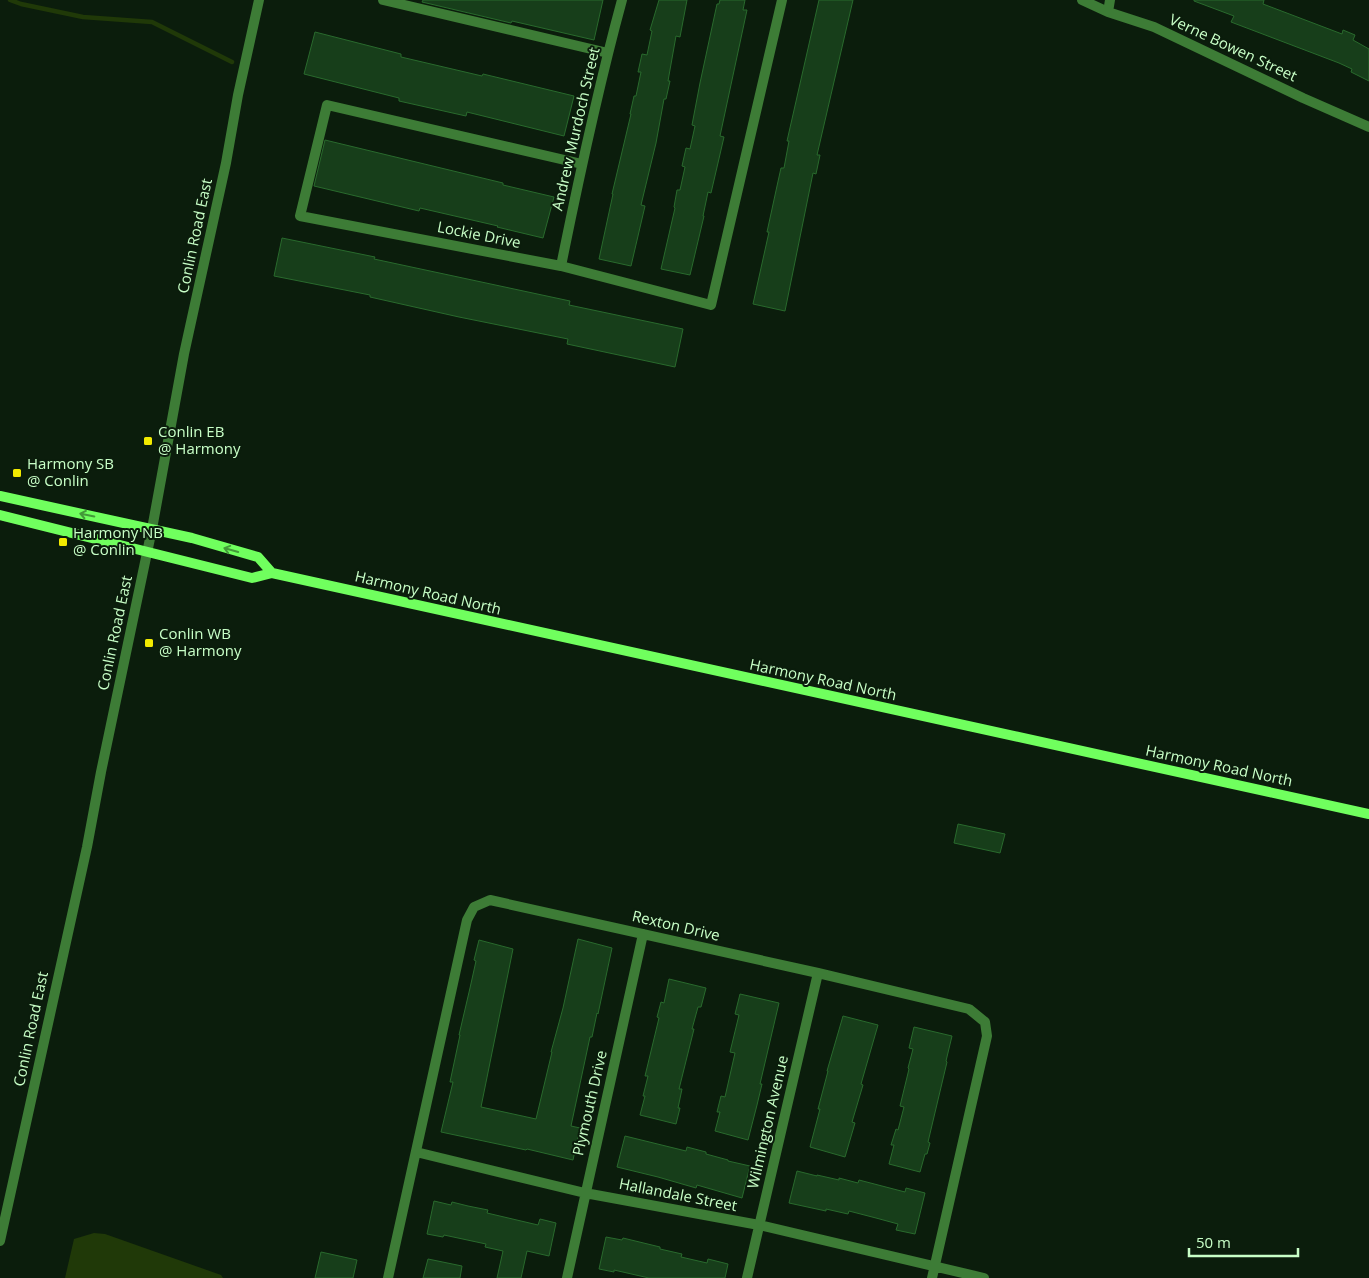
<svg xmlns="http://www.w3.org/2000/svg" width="1369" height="1278" font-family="'Open Sans',sans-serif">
<rect width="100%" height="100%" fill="#0b1d0c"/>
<path fill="#203908" d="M94,1233L105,1234L221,1275L223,1278H65L74,1239Z"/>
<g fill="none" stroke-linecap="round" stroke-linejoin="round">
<path stroke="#203908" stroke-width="4.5" d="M10,0L21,4L83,17L152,22L232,62"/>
</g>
<path fill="#173e1a" stroke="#296a2d" d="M423,0H603L594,40L512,21L511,23L422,2Z
M659,0H687L680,37L676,36L668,81H670L666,99H664L656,143L641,205L645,206L631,266L599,259L613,194H612L631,114H630L634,96H636L641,72H638L642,54L647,55L652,31L650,30Z
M720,0H745L743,10H747L720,136L724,137L711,193L708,192L703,216H704L690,275L661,269L675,208L674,207L677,190H680L685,167L682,166L686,148L690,149L695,126L692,125L700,83L717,4H719Z
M819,0H853L817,155H820L816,174L813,173L785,311L753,304L769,232H767L777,186L781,168H784L789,141H787Z
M1194,0H1264L1263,4L1342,34L1343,30L1355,35L1353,40L1369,49V81L1351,72L1352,69L1339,63L1231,22L1234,16L1194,1Z
M315,32L401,54V57L482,76L483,74L574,96L564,136L467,112L466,116L399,101V98L304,74Z
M325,140L503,183V185L554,197L543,238L497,227L498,226L420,208L419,211L314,186Z
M282,238L375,257L374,259L570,301L569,305L683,329L675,367L567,344L568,339L459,317L370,297V295L274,276Z
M958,824L1005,834L1000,853L954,843Z
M578,939L612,948L598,1014L597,1013L592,1037H590L571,1126L580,1128L573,1160L527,1149L526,1150L441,1132L453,1082H450L460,1035H459L470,988L476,961L474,960L479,940L513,949L481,1107L536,1119L552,1052H551L563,1008Z
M669,979L706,988L701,1007H698L692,1029H694L679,1089H682L678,1108H680L676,1124L640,1115L645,1096H643L648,1076H645L659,1018L657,1017L661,1002L664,1003Z
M740,994L779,1003L760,1084H762L757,1105L748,1140L715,1131L720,1112H717L721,1096L725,1097L735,1053L730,1052L739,1015L735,1014Z
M843,1016L878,1025L861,1084L863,1085L852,1122L855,1123L845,1157L810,1147L820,1109H818L828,1071H827Z
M914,1027L952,1036L946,1061L947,1062L928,1142L930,1143L927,1154H925L920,1172L889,1164L894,1145H891L896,1129L898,1130L904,1107L900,1106L909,1069L908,1068L913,1049L909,1048Z
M625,1136L686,1151L687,1147L706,1152V1154L728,1160V1161L750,1166L742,1198L697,1185L696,1188L658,1177L617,1167Z
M797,1171L817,1176V1175L839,1180V1178L858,1183L859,1180L905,1192L906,1188L925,1193L915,1234L896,1230L898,1224L876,1218L849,1211L848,1214L826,1209V1211L789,1203Z
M434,1201L451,1205L452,1202L468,1206L488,1210L487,1213L538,1225L540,1219L556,1223L549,1256L527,1251L521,1278H497L503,1251L485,1247L486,1244L444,1235L443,1237L427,1234Z
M606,1237L622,1240L623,1238L660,1247V1249L682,1254L681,1257L707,1263L708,1259L728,1264L725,1278H649L614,1270V1272L599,1269Z
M321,1252L357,1260L353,1278H315Z
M428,1259L462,1266L460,1278H423Z"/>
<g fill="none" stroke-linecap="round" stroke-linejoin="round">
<path stroke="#3d7c36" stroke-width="10" d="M383,0L608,53
M1082,0L1108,12L1154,27L1303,98L1369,127
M1108,12L1110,0
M582,164L327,105L300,216L561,266L711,305L782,0
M561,266C579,177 598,88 622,0
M416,1152L585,1193L759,1225L984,1278
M388,1278L467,920L474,907L490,900L818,973L969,1009L985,1022L987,1036L932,1278
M567,1278L643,934
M747,1278L818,973"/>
<path stroke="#3d7c36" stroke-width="10" d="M0,1241L87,847L101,772L152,529L184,354L226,163L238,95L259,0"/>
<path stroke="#70ff5e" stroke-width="10" d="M0,496L192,538L258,557L272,573
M0,515L252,578L272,573L1369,814"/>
</g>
<defs><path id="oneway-shaft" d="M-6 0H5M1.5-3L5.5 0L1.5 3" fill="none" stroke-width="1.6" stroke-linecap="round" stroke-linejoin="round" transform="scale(1.25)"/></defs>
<g stroke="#439939">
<use href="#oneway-shaft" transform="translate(87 515) rotate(-168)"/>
<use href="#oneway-shaft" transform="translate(231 550) rotate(-164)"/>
</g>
<g fill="#f2ea00" stroke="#0b1d0c" stroke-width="2">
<rect x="143" y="436" width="10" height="10" rx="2.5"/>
<rect x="12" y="468" width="10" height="10" rx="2.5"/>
<rect x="58" y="537" width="10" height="10" rx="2.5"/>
<rect x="144" y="638" width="10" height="10" rx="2.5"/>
</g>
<g text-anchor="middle" stroke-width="4" stroke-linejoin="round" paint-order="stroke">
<g font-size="15" fill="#c8ffc7" stroke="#0b1d0c">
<text transform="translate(1233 48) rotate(25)" y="5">Verne Bowen Street</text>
<text transform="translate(576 129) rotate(-77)" y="5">Andrew Murdoch Street</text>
<text transform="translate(479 235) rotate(11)" y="5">Lockie Drive</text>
<text transform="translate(195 236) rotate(-78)" y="5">Conlin Road East</text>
<text transform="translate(428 593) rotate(13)" y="5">Harmony Road North</text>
<text transform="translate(115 633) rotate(-78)" y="5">Conlin Road East</text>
<text transform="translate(823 680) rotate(12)" y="5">Harmony Road North</text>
<text transform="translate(1219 766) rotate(12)" y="5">Harmony Road North</text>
<text transform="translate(676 926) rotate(13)" y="5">Rexton Drive</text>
<text transform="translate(31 1029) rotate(-78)" y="5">Conlin Road East</text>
<text transform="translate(590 1103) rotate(-77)" y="5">Plymouth Drive</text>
<text transform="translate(768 1122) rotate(-77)" y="5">Wilmington Avenue</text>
<text transform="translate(678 1195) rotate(11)" y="5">Hallandale Street</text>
</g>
<g font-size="15" fill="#c8ffc7" stroke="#0b1d0c" text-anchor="start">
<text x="158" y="437">Conlin EB<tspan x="158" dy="17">@ Harmony</tspan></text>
<text x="27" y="469">Harmony SB<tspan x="27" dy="17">@ Conlin</tspan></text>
<text x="73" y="538">Harmony NB<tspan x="73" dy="17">@ Conlin</tspan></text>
<text x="159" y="639">Conlin WB<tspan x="159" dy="17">@ Harmony</tspan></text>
</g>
</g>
<path d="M1189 1248v8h109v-8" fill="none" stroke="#c8ffc7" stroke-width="2.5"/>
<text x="1196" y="1248" font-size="15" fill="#c8ffc7" stroke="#0b1d0c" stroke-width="4" paint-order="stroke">50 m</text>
</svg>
